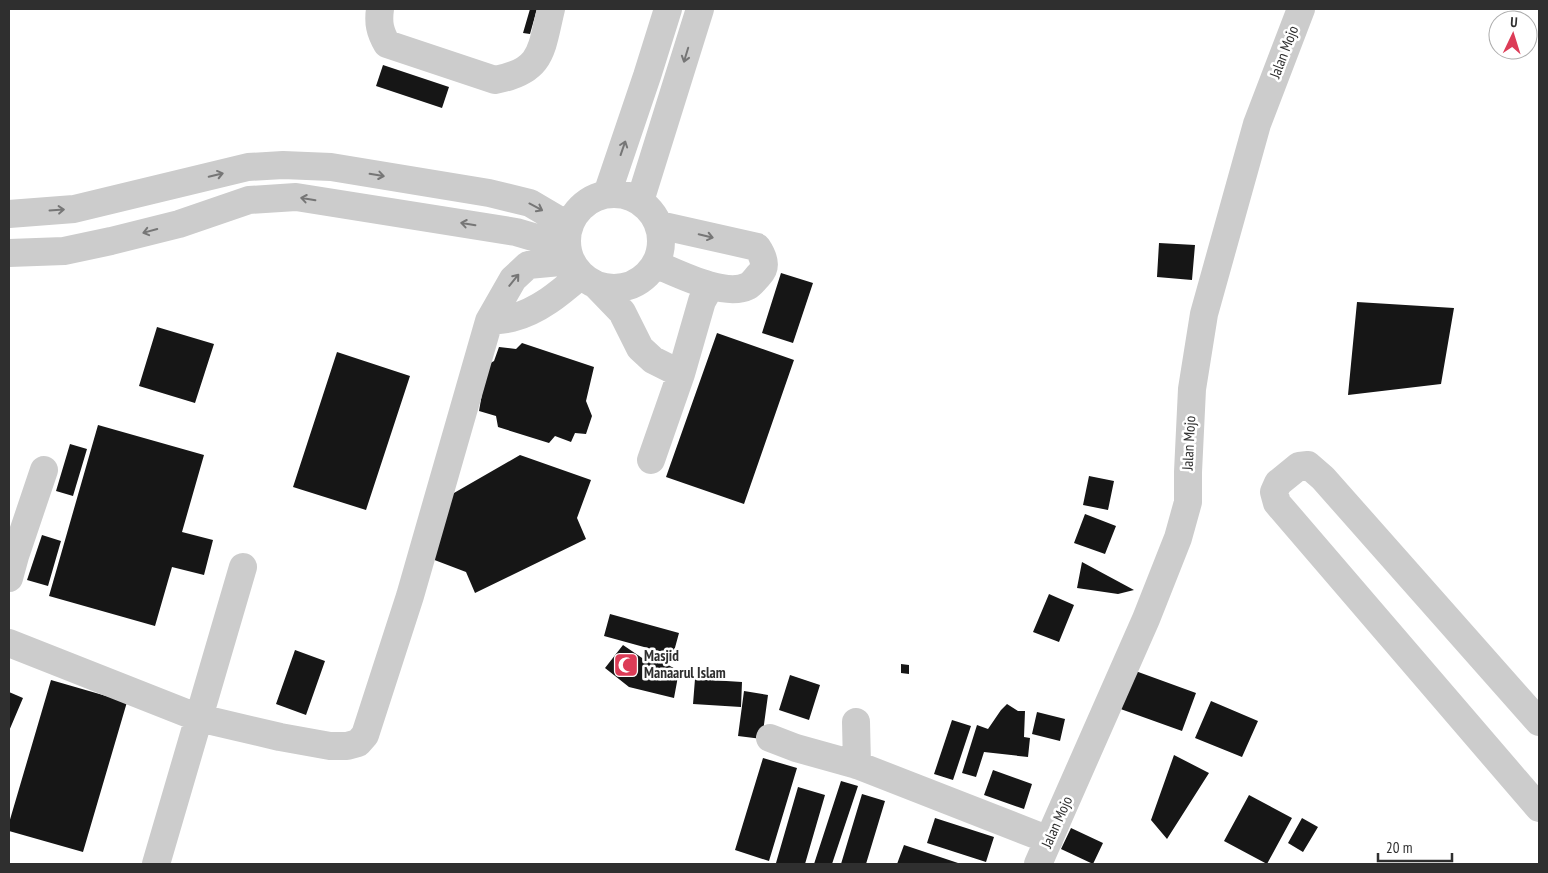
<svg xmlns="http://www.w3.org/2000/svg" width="1548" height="873" font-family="'PT Sans Narrow',sans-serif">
<rect width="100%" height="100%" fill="#fff"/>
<path fill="#161616" d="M530,9H537L530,34L523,33Z
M383,65L449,87L442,108L376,86Z
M1159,243L1195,245L1192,280L1157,277Z
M781,273L813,283L793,343L762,333Z
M1357,302L1454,308L1441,384L1348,395Z
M157,327L214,344L195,403L139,386Z
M717,333L794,360L744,504L666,477Z
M522,343L594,367L586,401L592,416L586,434L575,433L571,442L555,436L549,443L498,427L496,416L479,411L487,365L494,361L499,347L516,349Z
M337,352L410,376L366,510L293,487Z
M98,425L204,455L182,532L213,540L204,575L172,567L155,626L49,596Z
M70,444L87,449L73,496L56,491Z
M520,455L591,480L577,518L586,539L475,593L466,572L424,556L447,497Z
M1089,476L1114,481L1108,510L1083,505Z
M1085,514L1116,526L1105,554L1074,543Z
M42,535L61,541L48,586L27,580Z
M1082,562L1134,590L1118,594L1077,588Z
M1049,594L1074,605L1059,642L1033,632Z
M610,614L679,633L673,655L604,636Z
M623,645L648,662L652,656L679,671L674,698L629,687L605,668Z
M295,650L325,661L306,715L276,704Z
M901,664L909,665V674L901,673Z
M1130,669L1196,693L1182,731L1115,707Z
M790,675L820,685L809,720L779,710Z
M695,679L742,682L741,707L693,704Z
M51,680L127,702L83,852L9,831V823Z
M744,691L768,695L762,739L738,736Z
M9,692L23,698L9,731Z
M1211,701L1258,721L1242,757L1195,738Z
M1007,704L1018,711H1025L1024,737L1030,738L1028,757L984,752L976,777L962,773L977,725L988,729L1001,710Z
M1037,712L1065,719L1060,741L1032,734Z
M952,720L971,726L953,780L934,774Z
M1174,755L1209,773L1167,839L1151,820Z
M763,758L797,768L769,861L735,850Z
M993,770L1032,784L1024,809L984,795Z
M841,781L858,786L832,864H814Z
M798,787L825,795L805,864H782L776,863Z
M862,794L885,801L866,864H841Z
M1249,795L1292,818L1267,864L1224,841Z
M935,818L994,837L986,862L927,843Z
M1302,818L1318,827L1303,852L1288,843Z
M1071,828L1103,843L1093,864L1061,849Z
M904,845L961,864H897Z"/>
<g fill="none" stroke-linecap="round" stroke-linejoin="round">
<path stroke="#ccc" stroke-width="28" d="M380,9C378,23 380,32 387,44L495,80C543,71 541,50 551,9
M607,194L647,76L668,9
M567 241a47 47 0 1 1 94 0a47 47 0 1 1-94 0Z
M640,201L700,9
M9,214L74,209L248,167L283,165L331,167L489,193L530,203L569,226
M9,253L64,251L111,241L179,224L249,200L296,197L516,232L567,247
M655,264C677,273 725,298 748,286C752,284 756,278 759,275C768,266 763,256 757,247L659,225
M595,284L622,312L640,348L653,360L681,374
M489,321C496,320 504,320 512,318C539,311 560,293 581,275
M651,460L681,374L702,301L710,287
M9,578L15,556L44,470
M9,643L199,718L280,737L330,746H347L358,743L365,735L410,596L489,321L513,279L528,265L571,261
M856,722L857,765
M1539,722L1323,478L1308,465L1299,466L1278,483L1274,492L1277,503L1539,808
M770,738L796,748L857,765L1049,840
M156,864L243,567
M1038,864L1146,619L1178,538L1188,502V472L1192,389L1204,314L1257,124L1301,9"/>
</g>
<defs><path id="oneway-shaft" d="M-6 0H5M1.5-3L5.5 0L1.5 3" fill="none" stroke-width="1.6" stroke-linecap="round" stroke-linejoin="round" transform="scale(1.25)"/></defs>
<g stroke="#767676">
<use href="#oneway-shaft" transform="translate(686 55) rotate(107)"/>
<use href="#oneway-shaft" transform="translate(623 148) rotate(-71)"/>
<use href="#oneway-shaft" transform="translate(216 175) rotate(-13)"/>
<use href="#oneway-shaft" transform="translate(377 175) rotate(9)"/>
<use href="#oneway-shaft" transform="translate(308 199) rotate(-171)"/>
<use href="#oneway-shaft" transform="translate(536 207) rotate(28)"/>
<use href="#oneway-shaft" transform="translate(57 210) rotate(-4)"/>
<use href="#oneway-shaft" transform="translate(468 224) rotate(-171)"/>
<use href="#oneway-shaft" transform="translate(150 231) rotate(165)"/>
<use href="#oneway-shaft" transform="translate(706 236) rotate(13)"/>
<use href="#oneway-shaft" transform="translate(514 280) rotate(-51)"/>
</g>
<defs>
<symbol id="mosque-square" viewBox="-11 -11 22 22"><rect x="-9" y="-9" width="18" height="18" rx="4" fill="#dc3c57" stroke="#fff"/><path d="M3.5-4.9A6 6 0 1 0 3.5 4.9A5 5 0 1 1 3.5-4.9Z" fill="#fff"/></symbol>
</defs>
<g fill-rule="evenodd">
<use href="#mosque-square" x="612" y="651" width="28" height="28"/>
</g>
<g text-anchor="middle" stroke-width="5" stroke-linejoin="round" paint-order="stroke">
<g font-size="15" fill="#2f2f2f" stroke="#fff">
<text transform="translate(1284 52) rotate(-69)" y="5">Jalan Mojo</text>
<text transform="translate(1189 443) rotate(-87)" y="5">Jalan Mojo</text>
<text transform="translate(1057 822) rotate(-66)" y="5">Jalan Mojo</text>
</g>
<g font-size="15" font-weight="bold" fill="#2f2f2f" stroke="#fff" text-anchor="start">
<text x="644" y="661">Masjid<tspan x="644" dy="17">Manaarul Islam</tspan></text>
</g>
</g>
<rect width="1548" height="873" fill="none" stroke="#2f2f2f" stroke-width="20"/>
<g transform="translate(1513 35) rotate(4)"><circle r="24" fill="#ffffff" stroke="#acacac"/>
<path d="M0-4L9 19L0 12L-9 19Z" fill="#dc3c57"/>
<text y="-8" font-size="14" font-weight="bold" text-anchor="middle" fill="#2f2f2f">U</text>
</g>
<path d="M1378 853v8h74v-8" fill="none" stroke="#2f2f2f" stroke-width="2.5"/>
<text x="1386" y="853" font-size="15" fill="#2f2f2f" stroke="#ffffff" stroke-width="4" paint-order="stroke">20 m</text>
</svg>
